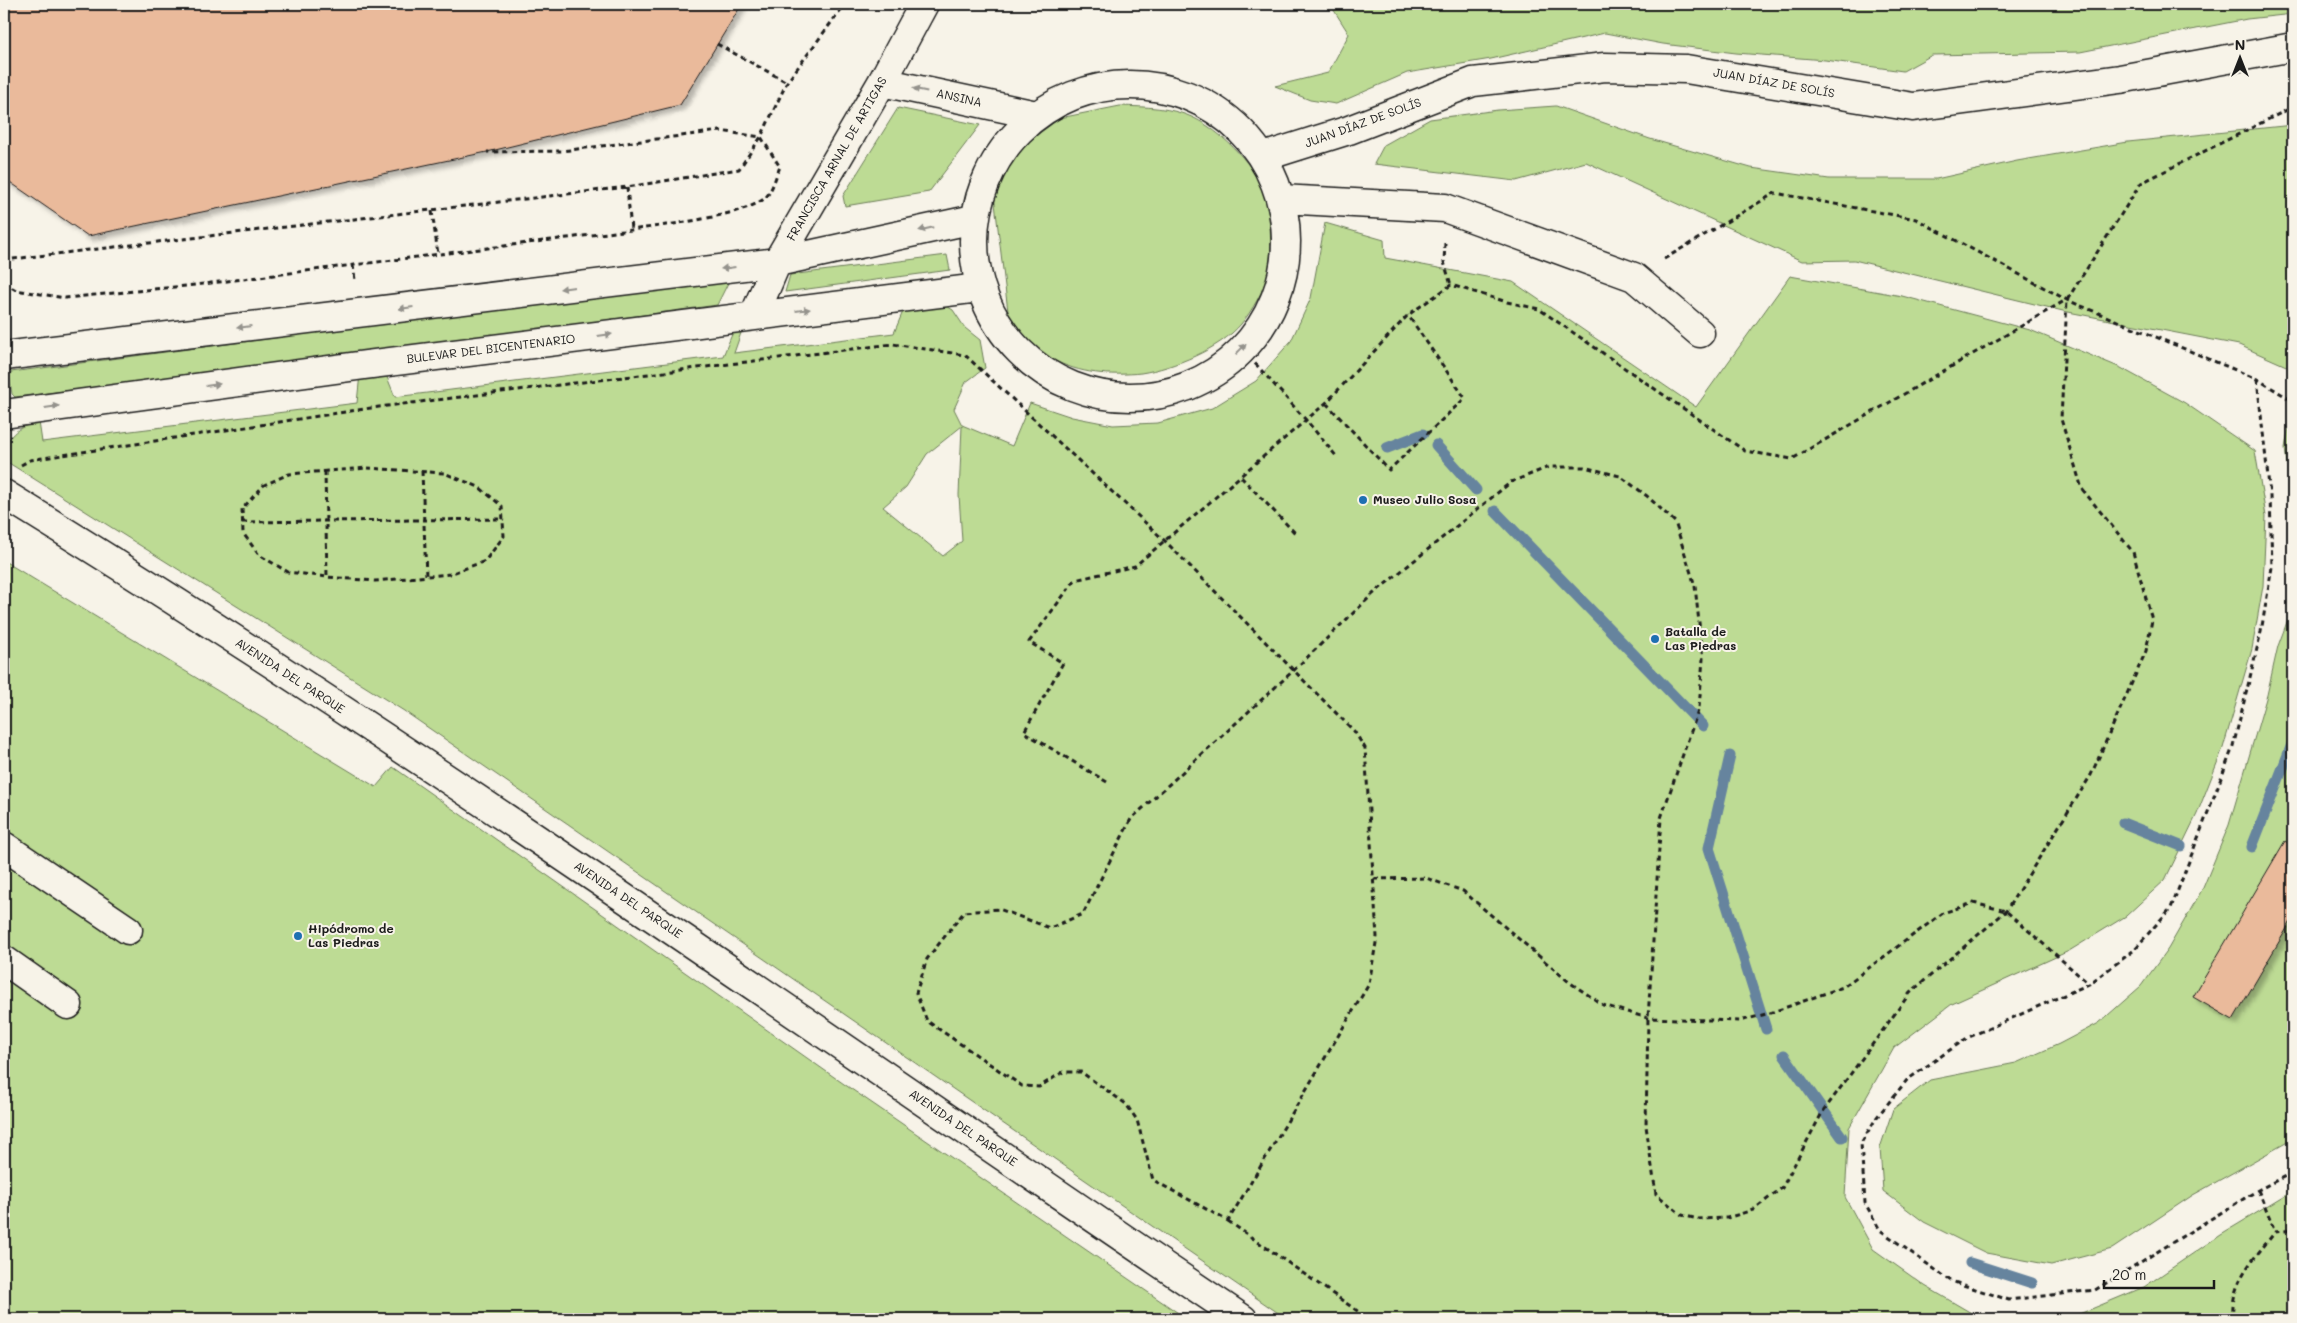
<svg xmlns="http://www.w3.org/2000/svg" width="2297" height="1323" font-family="Mali,sans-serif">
<defs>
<filter id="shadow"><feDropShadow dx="4.5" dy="4.5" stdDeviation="2.5" flood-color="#0004"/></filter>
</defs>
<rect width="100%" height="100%" fill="#f7f3e8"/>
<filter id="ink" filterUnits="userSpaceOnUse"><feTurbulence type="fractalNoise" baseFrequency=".02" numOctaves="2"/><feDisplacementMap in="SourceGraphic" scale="10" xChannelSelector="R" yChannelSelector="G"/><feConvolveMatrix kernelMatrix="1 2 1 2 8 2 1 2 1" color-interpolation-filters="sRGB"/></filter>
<g filter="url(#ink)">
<path fill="#bddb94" stroke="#6c7c58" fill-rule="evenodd" d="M1330,4H2293V14L2247,19L2080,52L1932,55L1903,71L1825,60L1736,53L1663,44L1605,33L1491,59L1407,73L1336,104L1310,100L1275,86L1328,73L1349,34Z
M1120,106C1146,107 1171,107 1194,118C1220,131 1251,161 1262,188C1271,209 1273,252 1268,274C1264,290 1252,311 1241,324C1220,349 1173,368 1141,373C1111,376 1079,374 1052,359C1037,350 1024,338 1010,328L994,195L1006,169L1022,146L1060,118Z
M1556,106L1650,139L1751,168L1829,179H1936L2017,161L2128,142L2293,125V369L2239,345L2063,311L1854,260L1802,261L1586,162L1516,181L1374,164L1384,145L1430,119L1498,110Z
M898,108L980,125L929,192L845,206L843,196Z
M1325,223L1384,240L1385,258L1513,282L1696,407L1790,276L1902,296L2030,330L2121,368L2185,403L2255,451L2266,516L2263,586L2252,649L2223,748L2197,814L2165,880L2126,916L2069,951L1952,1004L1894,1048L1849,1128L1845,1197L1873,1249L1925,1286L1973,1314L2006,1319H1287L404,711L4,460C4,437 17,426 39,422L42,442L357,403L360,374L385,372L395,397L723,356L733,332L742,330L734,353L894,333L904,309L945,305L953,310L965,328L980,340L985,368L966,382L954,409L962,425L1012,446L1030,403L1072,417L1113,425L1158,423L1212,408L1256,381L1291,341L1311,298ZM962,426L959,495L962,541L943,556L883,507L906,487L927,454Z
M947,255L950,270L785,292L790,275Z
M730,279L717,305L271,366L15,397L12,394L9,376L11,372Z
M2290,421L2293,422V512L2285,448Z
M4,561L376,787L393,767L844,1084L1187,1319H4Z
M2293,606V1139L2193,1195L2112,1249L2051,1265L1986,1253L1924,1222L1883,1191L1880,1148L1893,1109L1930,1080L2016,1063L2059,1044L2099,1023L2141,986L2168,949L2203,888L2229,825L2267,695L2278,646Z
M2293,1191V1319H2026L2077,1315L2144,1287L2220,1235Z"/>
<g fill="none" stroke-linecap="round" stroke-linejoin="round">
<path stroke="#66849e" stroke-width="11" d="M1436,445L1476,490
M1387,448L1423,434
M1495,511L1703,726
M1730,756L1709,848L1766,1029
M2123,823L2181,846
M2252,847L2293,742
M1784,1055L1842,1137
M1970,1263L2032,1283"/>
</g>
<path fill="#eaba9b" stroke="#1c1c1c" filter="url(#shadow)" d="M5,4H742L680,105L487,152L88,236L4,178Z
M2285,841L2293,846V918L2233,1020L2193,997Z"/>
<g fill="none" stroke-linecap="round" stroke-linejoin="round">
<defs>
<path id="minor" d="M882,82L1036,115
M974 241a156 156 0 1 1 312 0a156 156 0 1 1-312 0Z
M1263,157L1349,130L1473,82L1605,67L1686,69L1913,107L2120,79L2293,47
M1281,199L1445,208L1634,277L1700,333
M754,316L777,262L882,82L924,4
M4,356L777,262L974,219
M4,414L365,365L979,288
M4,494C427,754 831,1042 1243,1319
M4,846L128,930
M4,960L68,1005"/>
</defs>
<use href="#minor" stroke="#1c1c1c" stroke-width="31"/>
<path stroke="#1c1c1c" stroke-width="3" stroke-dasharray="5 4" stroke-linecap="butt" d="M717,44L787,82
M627,187L631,230
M4,188L7,180
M432,211L438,254
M1445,243L1444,262L1451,285
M1664,259L1775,193L1916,219L2067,300L2257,379L2293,401
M4,260L627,187L739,169L761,137L720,131L562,151L487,152
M353,265L355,280
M4,283L16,290L65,298L195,285L631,230C659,226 745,216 765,198C772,192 776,175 780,167L761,137L787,82L845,4
M1243,350L1306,420L1337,457
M2257,379L2270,495L2272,567L2261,632L2233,747L2171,908L2133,951L2089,984L1967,1038L1907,1080L1877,1117L1861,1143L1865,1203L1880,1230L1951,1281L2009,1300L2095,1290L2258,1190L2293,1172
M1326,403L1389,470L1465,398L1408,315
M21,465L30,460L371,408L893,344L965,355L1165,541L1354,731L1365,748L1377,937L1369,984L1228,1221L1153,1180L1137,1120L1126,1104L1081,1072H1063L1039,1087L1022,1086L927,1021L916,993L927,959L964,912L999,909L1050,928L1083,914L1131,819L1293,671L1373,594L1511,482L1549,467H1584L1620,476L1647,496L1675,522L1695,586L1703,659L1699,708L1661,818L1648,1018L1646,1126L1656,1194L1682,1215L1698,1219L1727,1218L1753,1210L1782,1188L1822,1113L1910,993L2006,911L2091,775L2146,651L2152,620L2133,552L2082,489L2061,419L2067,300L2141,183L2293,107
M367,468L444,473L479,487L502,506L504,536L485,561L450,574L375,581L327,577L288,572L259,555L243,533L242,509L264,485L289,474Z
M325,471L327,577
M422,471L426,577
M1241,477L1297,535
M242,522L504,519
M1107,782L1024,732L1063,663L1029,642L1075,580L1135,566L1326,403L1408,315L1451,285L1507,302L1539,309L1745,451L1792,459L2066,300
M1374,879L1426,878L1463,891L1569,982L1603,1005L1648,1018L1740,1021L1770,1013L1843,987L1943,913L1973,903L2006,911L2089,984
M2258,1190L2275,1232
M1228,1221L1369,1319
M2233,1319C2230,1280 2253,1261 2275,1232L2293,1230"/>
<use href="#minor" stroke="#f7f3e8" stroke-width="28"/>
</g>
<defs><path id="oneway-solid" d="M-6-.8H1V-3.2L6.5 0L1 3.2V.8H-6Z" transform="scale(1.25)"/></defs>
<g fill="#94928c">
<use href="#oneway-solid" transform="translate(920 90) rotate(-168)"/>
<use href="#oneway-solid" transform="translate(926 229) rotate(167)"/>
<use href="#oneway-solid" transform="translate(728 268) rotate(173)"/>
<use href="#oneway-solid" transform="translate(567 288) rotate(173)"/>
<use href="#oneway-solid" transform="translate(406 308) rotate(173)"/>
<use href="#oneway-solid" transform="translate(803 310) rotate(-7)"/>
<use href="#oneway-solid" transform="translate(244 327) rotate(173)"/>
<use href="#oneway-solid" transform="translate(605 335) rotate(-7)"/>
<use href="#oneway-solid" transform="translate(1241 349) rotate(-45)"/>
<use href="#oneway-solid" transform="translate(213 385) rotate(-8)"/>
<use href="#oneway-solid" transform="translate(52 407) rotate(-8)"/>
</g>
</g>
<g fill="#1f6fb2" stroke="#f7f3e8" stroke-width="2">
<circle cx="1363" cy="500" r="5"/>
<circle cx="1655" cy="639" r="5"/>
<circle cx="298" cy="936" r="5"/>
</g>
<g text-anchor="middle" stroke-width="4" stroke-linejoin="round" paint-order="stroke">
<g font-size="12" fill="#1c1c1c" stroke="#f7f3e8">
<text transform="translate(1774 83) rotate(10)" y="4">JUAN DÍAZ DE SOLÍS</text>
<text transform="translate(959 98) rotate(12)" y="4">ANSINA</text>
<text transform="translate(1363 123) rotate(-20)" y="4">JUAN DÍAZ DE SOLÍS</text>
<text transform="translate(837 159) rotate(-60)" y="4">FRANCISCA ARNAL DE ARTIGAS</text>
<text transform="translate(491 349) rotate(-7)" y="4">BULEVAR DEL BICENTENARIO</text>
<text transform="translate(290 676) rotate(33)" y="4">AVENIDA DEL PARQUE</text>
<text transform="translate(628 900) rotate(34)" y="4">AVENIDA DEL PARQUE</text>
<text transform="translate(963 1128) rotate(34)" y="4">AVENIDA DEL PARQUE</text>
</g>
<g font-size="12" font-weight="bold" fill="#1c1c1c" stroke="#f7f3e8" text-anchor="start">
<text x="1373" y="504">Museo Julio Sosa</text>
<text x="1665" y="636">Batalla de<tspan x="1665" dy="14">Las Piedras</tspan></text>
<text x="308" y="933">Hipódromo de<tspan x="308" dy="14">Las Piedras</tspan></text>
</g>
</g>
<rect width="2297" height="1323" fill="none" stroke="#f7f3e8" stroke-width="20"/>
<rect x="10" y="10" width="2277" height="1303" fill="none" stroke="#1c1c1c" stroke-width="2" filter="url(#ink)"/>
<g transform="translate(2240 58)" stroke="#f7f3e8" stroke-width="4" paint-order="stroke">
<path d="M0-4L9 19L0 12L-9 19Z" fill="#1c1c1c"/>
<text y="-8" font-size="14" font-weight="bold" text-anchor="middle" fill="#1c1c1c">N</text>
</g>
<path d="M2104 1280v8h110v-8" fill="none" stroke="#1c1c1c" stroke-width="2.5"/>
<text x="2112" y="1280" font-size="15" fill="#1c1c1c" stroke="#f7f3e8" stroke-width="4" paint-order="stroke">20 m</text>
</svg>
